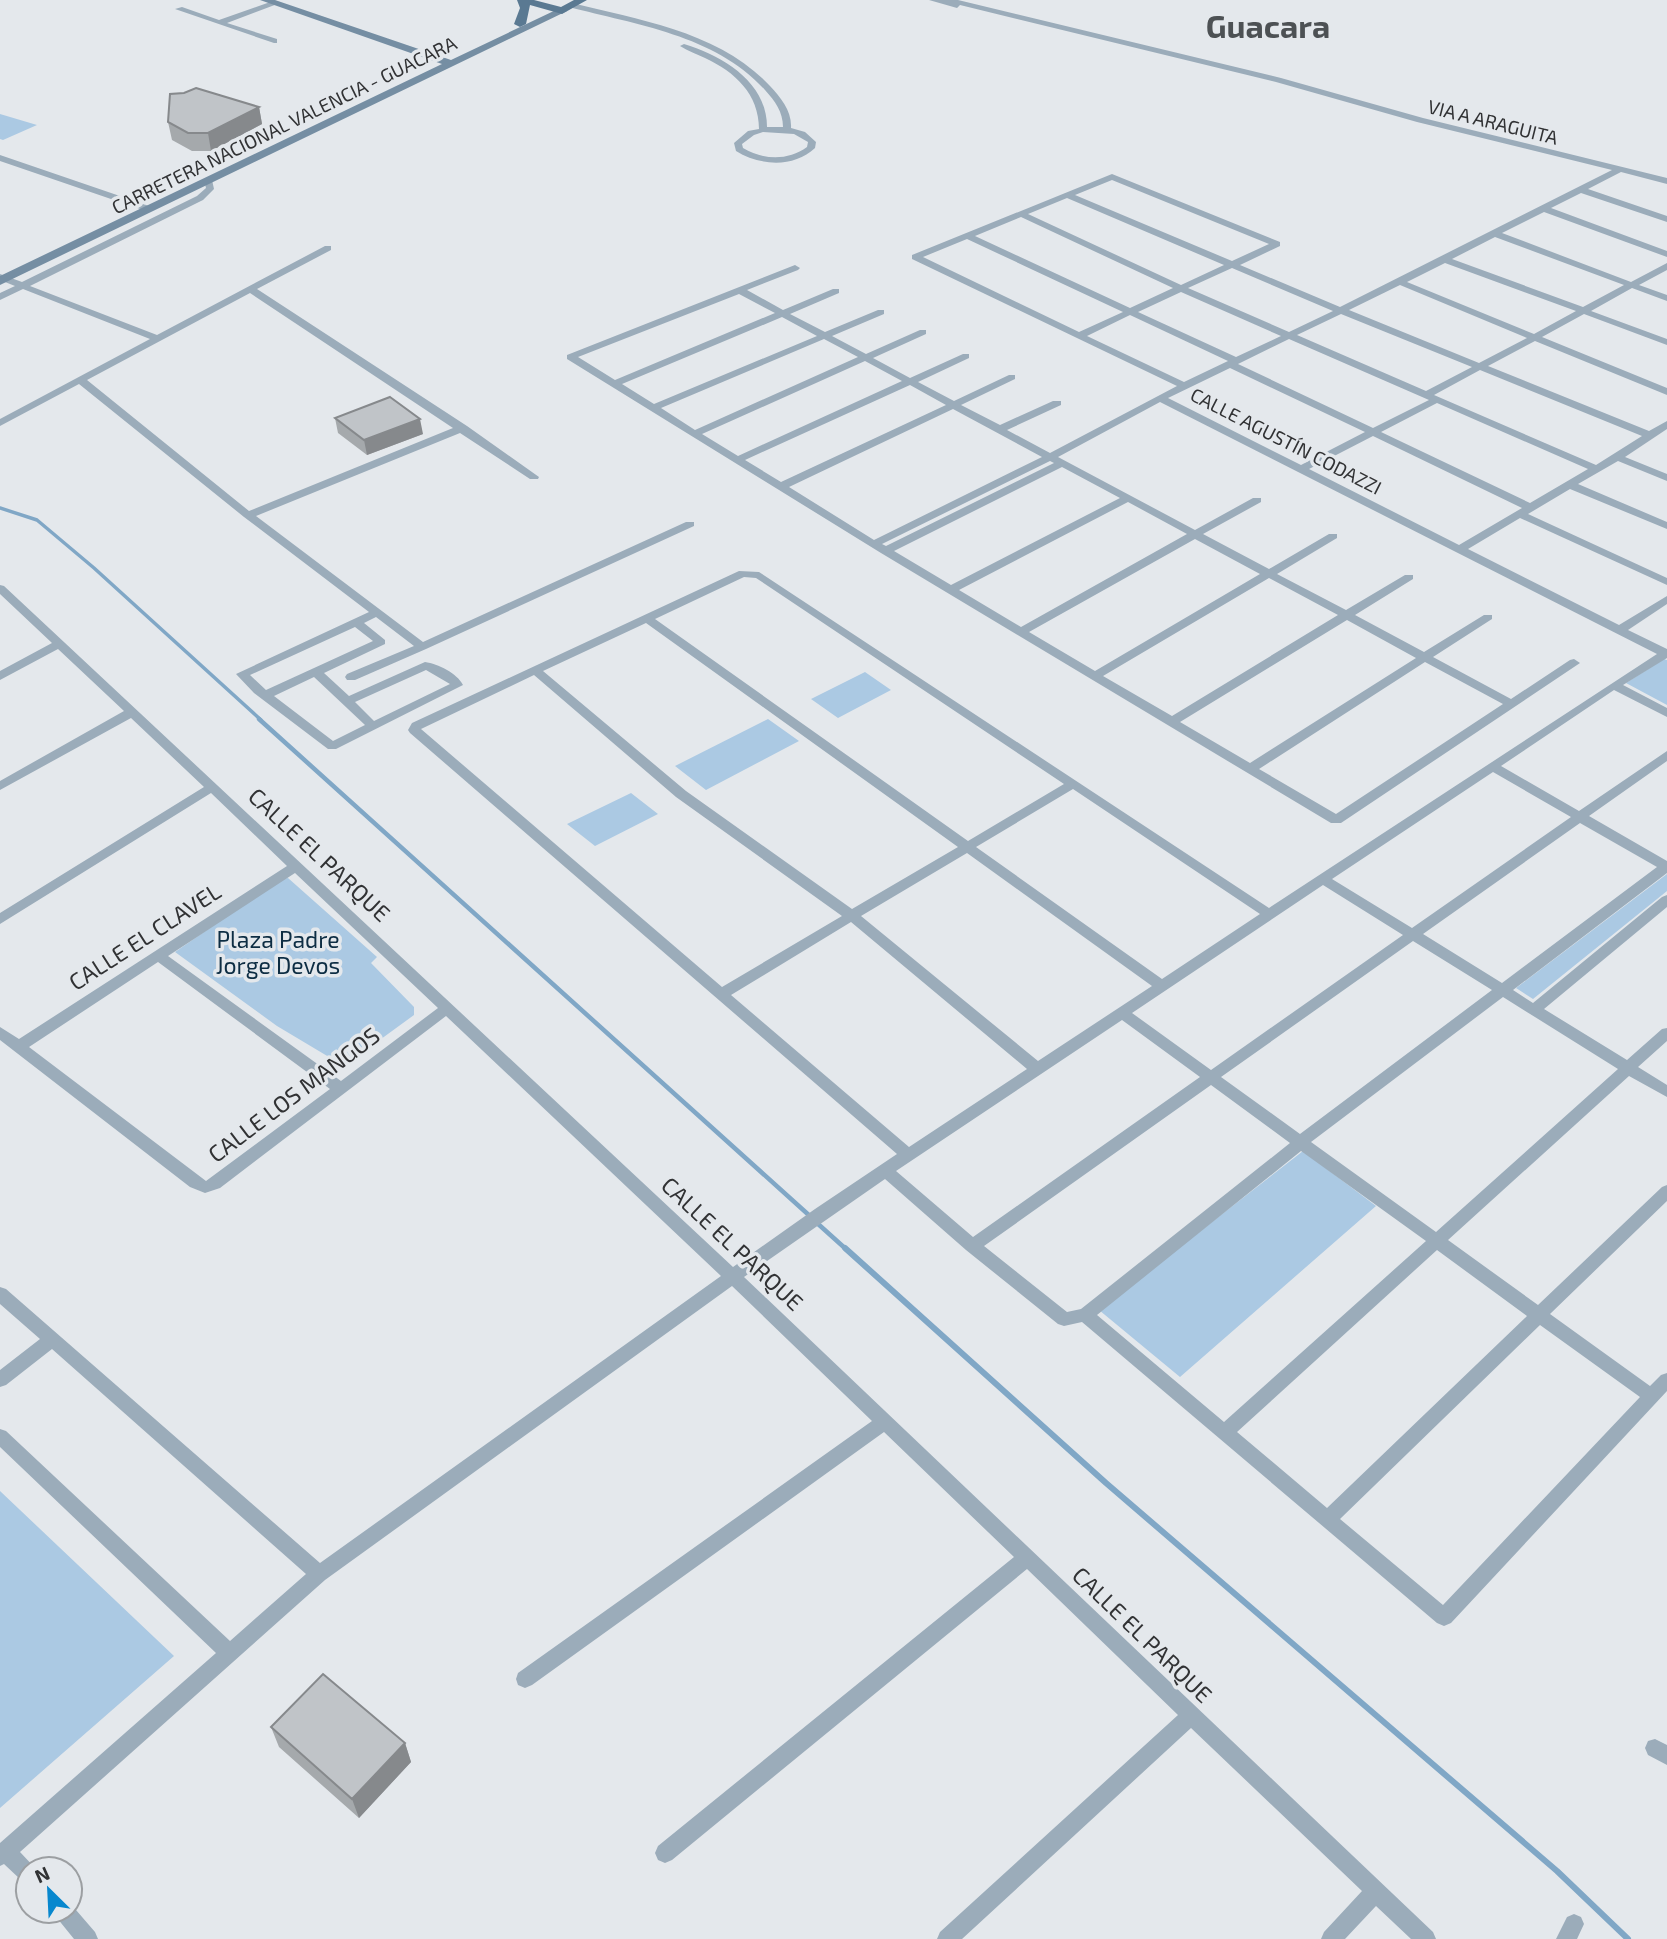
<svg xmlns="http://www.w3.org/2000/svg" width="1667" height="1939" font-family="'Exo 2',sans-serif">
<rect width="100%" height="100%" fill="#e4e8ec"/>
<path fill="#abc9e3" d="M0,114L37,125L3,140L0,139Z
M1664,659L1667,660V705L1626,683Z
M865,672L891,690L838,718L811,699Z
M768,719L799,741L706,790L675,766Z
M631,793L658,814L595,846L567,824Z
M1667,874V891L1533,999L1516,988Z
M288,878L377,957L371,963L414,1007V1015L344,1066L277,1026L175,952L281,879Z
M1303,1151L1376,1206L1180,1377L1099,1310Z
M0,1491L174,1656L0,1808Z"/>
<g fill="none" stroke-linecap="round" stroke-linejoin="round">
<path stroke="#80a7c6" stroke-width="3.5" d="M0,508L37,520L94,568L261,720"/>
<path stroke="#80a7c6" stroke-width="4.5" d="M259,719L811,1217
M817,1223L847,1250"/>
<path stroke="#80a7c6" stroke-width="6" d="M845,1248L1106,1483L1557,1871L1628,1939"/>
<path fill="#9bacba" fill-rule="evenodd" d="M929,0H958L1281,78L1423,118L1667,178V184L1621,172L1588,189L1667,216V222L1581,193L1551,208L1667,251V257L1544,212L1502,233L1631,282L1667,263V270L1639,285L1667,295V301L1632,288L1591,311L1667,339V345L1584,314L1542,337L1667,388V395L1535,341L1488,366L1649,431L1667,421V429L1625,457L1667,474V481L1618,461L1578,484L1667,522V529L1570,489L1528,514L1667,578V585L1520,518L1468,549L1619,625L1667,596V604L1628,630L1667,649V658L1623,685L1667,708V717L1614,690L1501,766L1579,811L1667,751V761L1589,816L1667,861V873L1513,990L1533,1003L1662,897L1667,895V907L1544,1009L1627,1060L1662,1029L1667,1028V1041L1638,1067L1667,1085V1097L1629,1076L1448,1240L1538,1305L1662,1187L1667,1185V1201L1550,1314L1650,1386L1661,1375L1667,1373V1391L1451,1623L1444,1626L1437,1623L1082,1322L1064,1326L1058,1324L966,1250L885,1179L744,1277L1433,1932L1436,1939H1411L1376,1906L1345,1939H1321L1324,1932L1362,1891L1191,1728L962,1939H937L940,1932L1178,1715L1027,1569L672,1860L665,1863L658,1860L655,1853L658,1846L1014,1557L884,1432L532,1685L525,1688L518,1685L516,1679L518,1673L872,1421L732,1286L325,1580L20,1852L36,1869H28V1883L21,1880L4,1864L0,1866V1843L216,1653L0,1447V1429L6,1431L230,1641L306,1574L52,1349L6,1385L0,1387V1370L40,1339L0,1304V1287L6,1289L320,1563L721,1276L446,1016L220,1188L205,1193L190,1187L0,1040V1027L19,1039L287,866L211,793L0,924V913L204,787L131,718L0,790V781L124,711L58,649L0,680V671L52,643L0,594V585L4,586L733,1267L815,1209L897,1154L410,733L408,730L412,723L739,571L759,572L1269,908L1657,654L1160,402L1058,457L1195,530L1253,498H1261V502L1203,534L1269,569L1329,534H1337V538L1277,574L1346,610L1405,575H1413V579L1355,615L1424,652L1484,615H1492V619L1433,657L1511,699L1570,660L1574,659L1580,663L1341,823H1331L881,553L567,359V355L795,265L800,268L798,270L747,290L783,310L833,289H839V293L790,314L825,332L878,310H884V314L832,336L866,354L920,330H926V334L873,358L910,378L963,354H969V358L918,382L954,401L1009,375H1015V379L961,405L1000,425L1053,401H1061V405L1007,430L1050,453L1177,386L912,259V255L1112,174L1280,242V246L1240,265L1340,307L1612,170L1417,122L1276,82L960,5L957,8ZM1112,180L1269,244L1232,261L1075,195ZM1067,198L1224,265L1181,285L1028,214ZM1021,217L1173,288L1130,308L975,236ZM1495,237L1624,285L1583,307L1452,259ZM967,239L1123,312L1079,332L923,257ZM1445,263L1576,311L1534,334L1407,282ZM1232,268L1333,311L1289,332L1188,288ZM1400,285L1527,338L1479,363L1349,310ZM1181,292L1281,336L1236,357L1138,312ZM739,294L775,313L615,380L578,357ZM1341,314L1472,367L1426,391L1297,335ZM1130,315L1228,361L1184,382L1087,336ZM782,317L817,336L654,404L622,384ZM824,339L858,357L695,430L661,408ZM1289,339L1429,400L1373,428L1238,364ZM865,361L902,381L738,456L702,434ZM1230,368L1365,432L1301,465L1168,398ZM1480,370L1642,436L1596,465L1434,395ZM910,385L946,405L781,482L745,460ZM1437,403L1588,469L1530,503L1381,432ZM953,409L1042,457L874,540L789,487ZM1373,436L1522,508L1459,545L1309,469ZM1050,461L1054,463L886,546L882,544ZM1062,467L1120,498L951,585L894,551ZM1128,502L1187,534L1021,627L959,590ZM1195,539L1260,574L1095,671L1029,632ZM744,577L756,578L1064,784L968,841L655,619ZM1269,578L1338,615L1172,716L1103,676ZM1347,620L1416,658L1250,763L1180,722ZM646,623L958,847L852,909L686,791L543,671ZM1425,662L1503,704L1336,814L1259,769ZM534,675L676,797L842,916L722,987L421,729ZM1493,772L1571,817L1412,928L1332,879ZM1073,789L1260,914L1162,979L976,847ZM1580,823L1657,867L1502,983L1423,934ZM967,853L1152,986L1038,1061L861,916ZM295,873L438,1008L341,1081L168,956ZM1323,885L1403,935L1211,1070L1132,1013ZM851,922L1027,1069L909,1147L731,995ZM1413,941L1492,990L1300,1134L1221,1077ZM158,962L330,1089L206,1181L29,1047ZM1503,997L1618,1069L1436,1232L1311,1142ZM1122,1020L1200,1077L973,1237L896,1171ZM1211,1085L1290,1143L1081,1309L1067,1312L984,1246ZM1301,1151L1426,1241L1224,1422L1097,1315ZM1437,1250L1527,1316L1327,1508L1237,1432ZM1540,1325L1640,1397L1443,1605L1340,1519Z
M273,1L280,3L227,23L277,39V43H274L175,9L182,7L219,20Z
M572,3C640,20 720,32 770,86C781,98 792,111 791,128L805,132L816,142L815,148C794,168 760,166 736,151L734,143L748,131L759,129C759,94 735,72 705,58C697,54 688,51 680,46L684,44C723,56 767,82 767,127H783C783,112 775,101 765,90C715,35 637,25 569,7L568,5ZM763,132L794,134L808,142L807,147C788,161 763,160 743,148L742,144L754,135Z
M0,155L152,207L153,209L146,211L0,161Z
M208,177L212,180L214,189L203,200L30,286L157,335L325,246H331V250L257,289L467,426L539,477L538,479H530L460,433L256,516L423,642L686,522H694V526L426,649L355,680H347L345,677L347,674L414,646L376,617L364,623L385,640V644L324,673L349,696L425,662C438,664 457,673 463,685L336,749H328L254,693L236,674L369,612L244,517L79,384L0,426V419L150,339L23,289L0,300V293L15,286L0,280V274L22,282L197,196L206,188L204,180ZM250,293L453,428L249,511L87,380ZM355,627L373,641L266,690L250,675ZM426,670L450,684L374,721L355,702ZM314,677L365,725L333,741L274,696Z
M1655,1739L1667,1745V1765L1648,1755L1645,1748L1648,1741Z
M70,1903L95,1932L98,1939H74L57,1918L54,1911H70Z
M1574,1914L1581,1917L1584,1924L1577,1939H1556L1567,1917Z"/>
<path fill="#758ea3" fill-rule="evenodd" d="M260,0H275L451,60L558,9L567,11L0,285V276L442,64Z"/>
<path fill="#5a7992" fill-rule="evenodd" d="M517,0H534L561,7L574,0H587L562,14L530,5L526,24L520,27L514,24L520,8Z"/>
</g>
<path fill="#a5a9ac" d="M259,107L262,124L211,151H192L172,140L168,122Z
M335,418L423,434L367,455L338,433Z
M271,1727L405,1743L411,1762L359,1818L279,1747Z"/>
<path fill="#86898c" d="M259,107L262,124L211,151L208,133Z
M420,419L423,434L367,455L364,440Z
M405,1743L411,1762L359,1818L352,1799Z"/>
<path fill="#c0c4c8" stroke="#86898c" stroke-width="2" d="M196,88L259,107L208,133H188L168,122L170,94L184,93Z
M390,397L420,419L364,440L335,418Z
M323,1674L405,1743L352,1799L271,1727Z"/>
<g text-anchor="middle" stroke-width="7" stroke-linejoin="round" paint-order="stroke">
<g font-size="19" fill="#313234" stroke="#e4e8ec">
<text transform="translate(1493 122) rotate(14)" y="7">VIA A ARAGUITA</text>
<text transform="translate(284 125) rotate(-26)" y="7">CARRETERA NACIONAL VALENCIA - GUACARA</text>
<text transform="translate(1286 441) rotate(27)" y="7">CALLE AGUSTÍN CODAZZI</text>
</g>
<g font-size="23" fill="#313234" stroke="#e4e8ec">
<text transform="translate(319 855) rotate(43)" y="8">CALLE EL PARQUE</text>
<text transform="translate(145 937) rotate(-33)" y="8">CALLE EL CLAVEL</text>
<text transform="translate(294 1095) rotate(-37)" y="8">CALLE LOS MANGOS</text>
<text transform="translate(732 1244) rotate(43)" y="8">CALLE EL PARQUE</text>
<text transform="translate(1142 1635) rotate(44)" y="8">CALLE EL PARQUE</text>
</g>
<g font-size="23" fill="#0d2d43" stroke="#e4e8ec">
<text x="278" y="948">Plaza Padre<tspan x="278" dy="26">Jorge Devos</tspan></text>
</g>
<g font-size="32" font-weight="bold" fill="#4d5154" stroke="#e4e8ec">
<text x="1268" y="38">Guacara</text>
</g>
</g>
<g transform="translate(49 1890) rotate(336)"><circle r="33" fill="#e4e8ec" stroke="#9c9fa2" stroke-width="2"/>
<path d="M0-5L12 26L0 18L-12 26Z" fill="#0787ce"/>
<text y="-10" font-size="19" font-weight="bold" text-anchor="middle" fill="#313234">N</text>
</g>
</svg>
